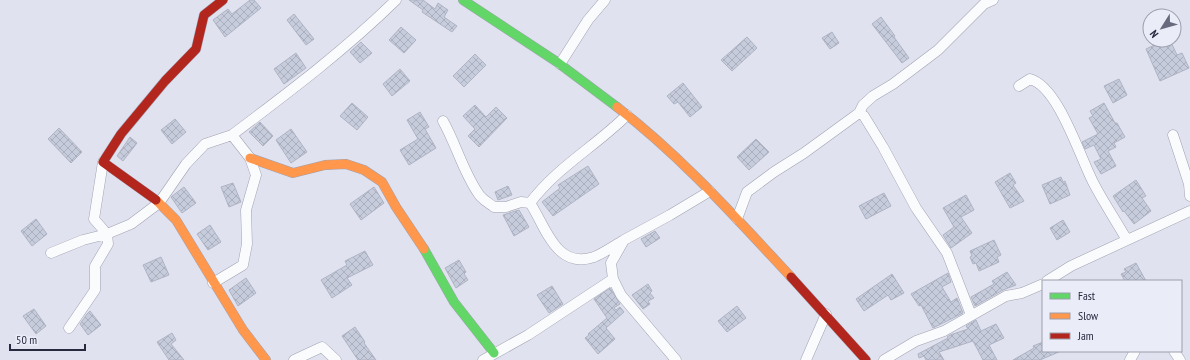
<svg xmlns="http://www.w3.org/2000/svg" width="1190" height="360" font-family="'PT Sans Narrow',sans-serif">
<defs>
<pattern id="building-cross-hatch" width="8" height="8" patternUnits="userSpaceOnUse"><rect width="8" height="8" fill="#c6ccdc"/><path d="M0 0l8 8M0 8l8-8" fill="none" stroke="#aaafbe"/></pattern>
</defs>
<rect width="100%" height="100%" fill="#e1e2ef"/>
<path fill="url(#building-cross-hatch)" stroke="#aeb4c4" d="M250,0H254L261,8L225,37L213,20L228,9L232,14Z
M409,0H423L435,9L438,3L448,10L444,17L457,26L452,32L422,12L423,10Z
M294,14L314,39L306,45L287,20Z
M881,17L895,36L894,37L909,58L902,63L872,24Z
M401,27L416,40L404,53L389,40Z
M832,32L839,43L830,49L822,38Z
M747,37L757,48L732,71L721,60Z
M1165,40H1170L1177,55L1182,53L1189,68L1160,81L1146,49Z
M361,42L372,53L360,63L350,52Z
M296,53L306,68L284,84L274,69Z
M475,54L486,65L464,87L453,76Z
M400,69L410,81L392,96L383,84Z
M1119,79L1127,95L1113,103L1104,86Z
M683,83L702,107L690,117L678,102L674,104L667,96Z
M352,103L368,117L357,130L340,116Z
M1104,103L1115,123H1117L1125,137L1114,143L1116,147L1108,151L1116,166L1101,174L1094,162L1101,159L1094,145L1085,149L1082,142L1098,134L1089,118L1093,116L1090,111Z
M475,105L486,117L496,107L507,118L479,147L468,136L475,129L463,116Z
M420,112L429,127L425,129L436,148L409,165L400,150L418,139L407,120Z
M175,119L186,132L172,144L161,130Z
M260,122L273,136L263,146L249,132Z
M59,128L82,152L71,163L48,139Z
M291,129L307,152L291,163L276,140Z
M130,137L137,143L123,161L117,156Z
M756,139L769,152L749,170L737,157Z
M588,166L599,184L553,216L542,202L560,188L558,185Z
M1010,173L1016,183L1013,185L1024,201L1010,208L995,182Z
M1061,177L1063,182L1065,181L1070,195L1050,204L1042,185Z
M1136,180L1146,196L1142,198L1151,211L1134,224L1124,211L1123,212L1113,196Z
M233,183L241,202L229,207L221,187Z
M508,186L512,195L498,200L495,192Z
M184,187L196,203L182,213L171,197Z
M374,187L384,203L361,220L350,204Z
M884,193L891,206L866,219L859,206Z
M966,195L974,210L961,217L972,233L951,248L943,235L954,227L943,208Z
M519,210L529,227L514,236L503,215Z
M36,219L47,234L32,246L21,231Z
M1063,220L1070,232L1057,240L1050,228Z
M210,225L221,242L208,250L197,234Z
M655,231L660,238L646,247L641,239Z
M994,240L1001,255L997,257L999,262L979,271L976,263L973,264L970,257L972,256L970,251Z
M365,251L373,265L347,278L352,285L332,298L321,280L347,265L345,261Z
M161,257L169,275L151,282L143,265Z
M459,260L466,272L464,274L468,280L456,288L445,268Z
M1136,263L1146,281H1125L1121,274L1126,272L1124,269Z
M1007,272L1016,285L1003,290L975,306L971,297L994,284L992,281Z
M948,273L951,282L942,287L951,302L957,298L963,313L933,328L921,305L919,306L911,294Z
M892,274L904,293L891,300L888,295L864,311L856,299Z
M246,278L256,293L238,306L229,290Z
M648,284L652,291L650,293L654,298L648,301L650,304L643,309L632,295Z
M552,286L563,304L549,313L537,295Z
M610,288L620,304L614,308L616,310L620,307L624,312L606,328L615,339L598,354L585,338L589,335L588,334L607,318L594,299Z
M737,306L746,318L727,332L718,321Z
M34,309L46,326L36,334L23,316Z
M90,311L101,325L88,335L80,324L87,314Z
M976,320L981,331L996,324L1004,338L989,345L997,360H983L973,341L939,352L944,360H926L924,356L919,358L918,354L948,338L947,337L950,335L968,329L966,326Z
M355,327L365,342L364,343L376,360H358L342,336Z
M172,333L176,340L171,344L184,360H169L157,342Z
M1043,342V351H1061L1040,360H1013L1034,348L1033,346Z"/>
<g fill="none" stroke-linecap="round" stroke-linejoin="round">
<defs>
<path id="street" d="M560,64L588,20L605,0
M1019,86L1030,79C1059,87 1080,158 1094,184C1104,203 1116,221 1127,240
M859,113L864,116L883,147L916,208L947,253L971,315
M443,121C456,144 463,171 478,193C481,199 489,203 494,207H506L521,202L530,203C546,227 556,270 594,257C604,253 615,245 624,240
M232,135C289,92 345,50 396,0
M1173,135L1189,184L1190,196
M530,203C557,167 596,146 627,115
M737,219L747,192L774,172L804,153L859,113L863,105L873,96L893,84L938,50L984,4L993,0
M51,253L83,240L107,234L94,219L103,162
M613,279L621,295L676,360
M1047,281L1071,266L1190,211
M69,328L95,290V266L108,244L107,234L131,224L159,203L186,164L205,144L232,135L250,158L256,175L246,210L247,244L243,265L213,283
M1174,351L1180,360
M294,360L322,347L336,360
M483,360L528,335L613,279L611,263L624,240L670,215L710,191
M806,360L826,314
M884,360L916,341L944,331L1006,296L1022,293L1043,284
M1130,360L1135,351"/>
<path id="fast" d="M463,0L557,62L617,107
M424,249L454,302L494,353"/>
<path id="slow" d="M617,107C682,157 736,218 791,277
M250,158L293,173L325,165L346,164L364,170L382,182L396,207L424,249
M156,200L176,220L243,330L266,360"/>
<path id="jam" d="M156,200L103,162L121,134L165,81L196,49L204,15L223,0
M791,277L866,360"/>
</defs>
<use href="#street" stroke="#a1a2b1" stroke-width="11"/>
<use href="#fast" stroke="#a1a2b1" stroke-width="10"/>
<use href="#slow" stroke="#a1a2b1" stroke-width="10"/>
<use href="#jam" stroke="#a1a2b1" stroke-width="10"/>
<use href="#street" stroke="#fafbfd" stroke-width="10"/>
<use href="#fast" stroke="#63d668" stroke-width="9"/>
<use href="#slow" stroke="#ff974d" stroke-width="9"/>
<use href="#jam" stroke="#b3261e" stroke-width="9"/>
</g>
<rect x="1042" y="280" width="140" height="72" fill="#eaecf8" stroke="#9c9eae"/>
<rect x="1050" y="293" width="20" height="6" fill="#63d668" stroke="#9c9eae"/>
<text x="1078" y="300" font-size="12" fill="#27293f">Fast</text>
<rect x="1050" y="313" width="20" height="6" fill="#ff974d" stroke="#9c9eae"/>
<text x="1078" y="320" font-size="12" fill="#27293f">Slow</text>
<rect x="1050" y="333" width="20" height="6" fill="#b3261e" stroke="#9c9eae"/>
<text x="1078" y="340" font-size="12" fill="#27293f">Jam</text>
<g transform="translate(1162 28) rotate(233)"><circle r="19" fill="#eaecf8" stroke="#9c9eae"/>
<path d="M0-3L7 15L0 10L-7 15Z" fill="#686a7d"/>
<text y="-6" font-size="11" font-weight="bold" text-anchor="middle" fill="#27293f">N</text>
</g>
<path d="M10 344v6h75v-6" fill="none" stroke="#27293f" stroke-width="2"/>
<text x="16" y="344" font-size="12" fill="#27293f" stroke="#eaecf8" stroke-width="3" paint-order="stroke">50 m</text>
</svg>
